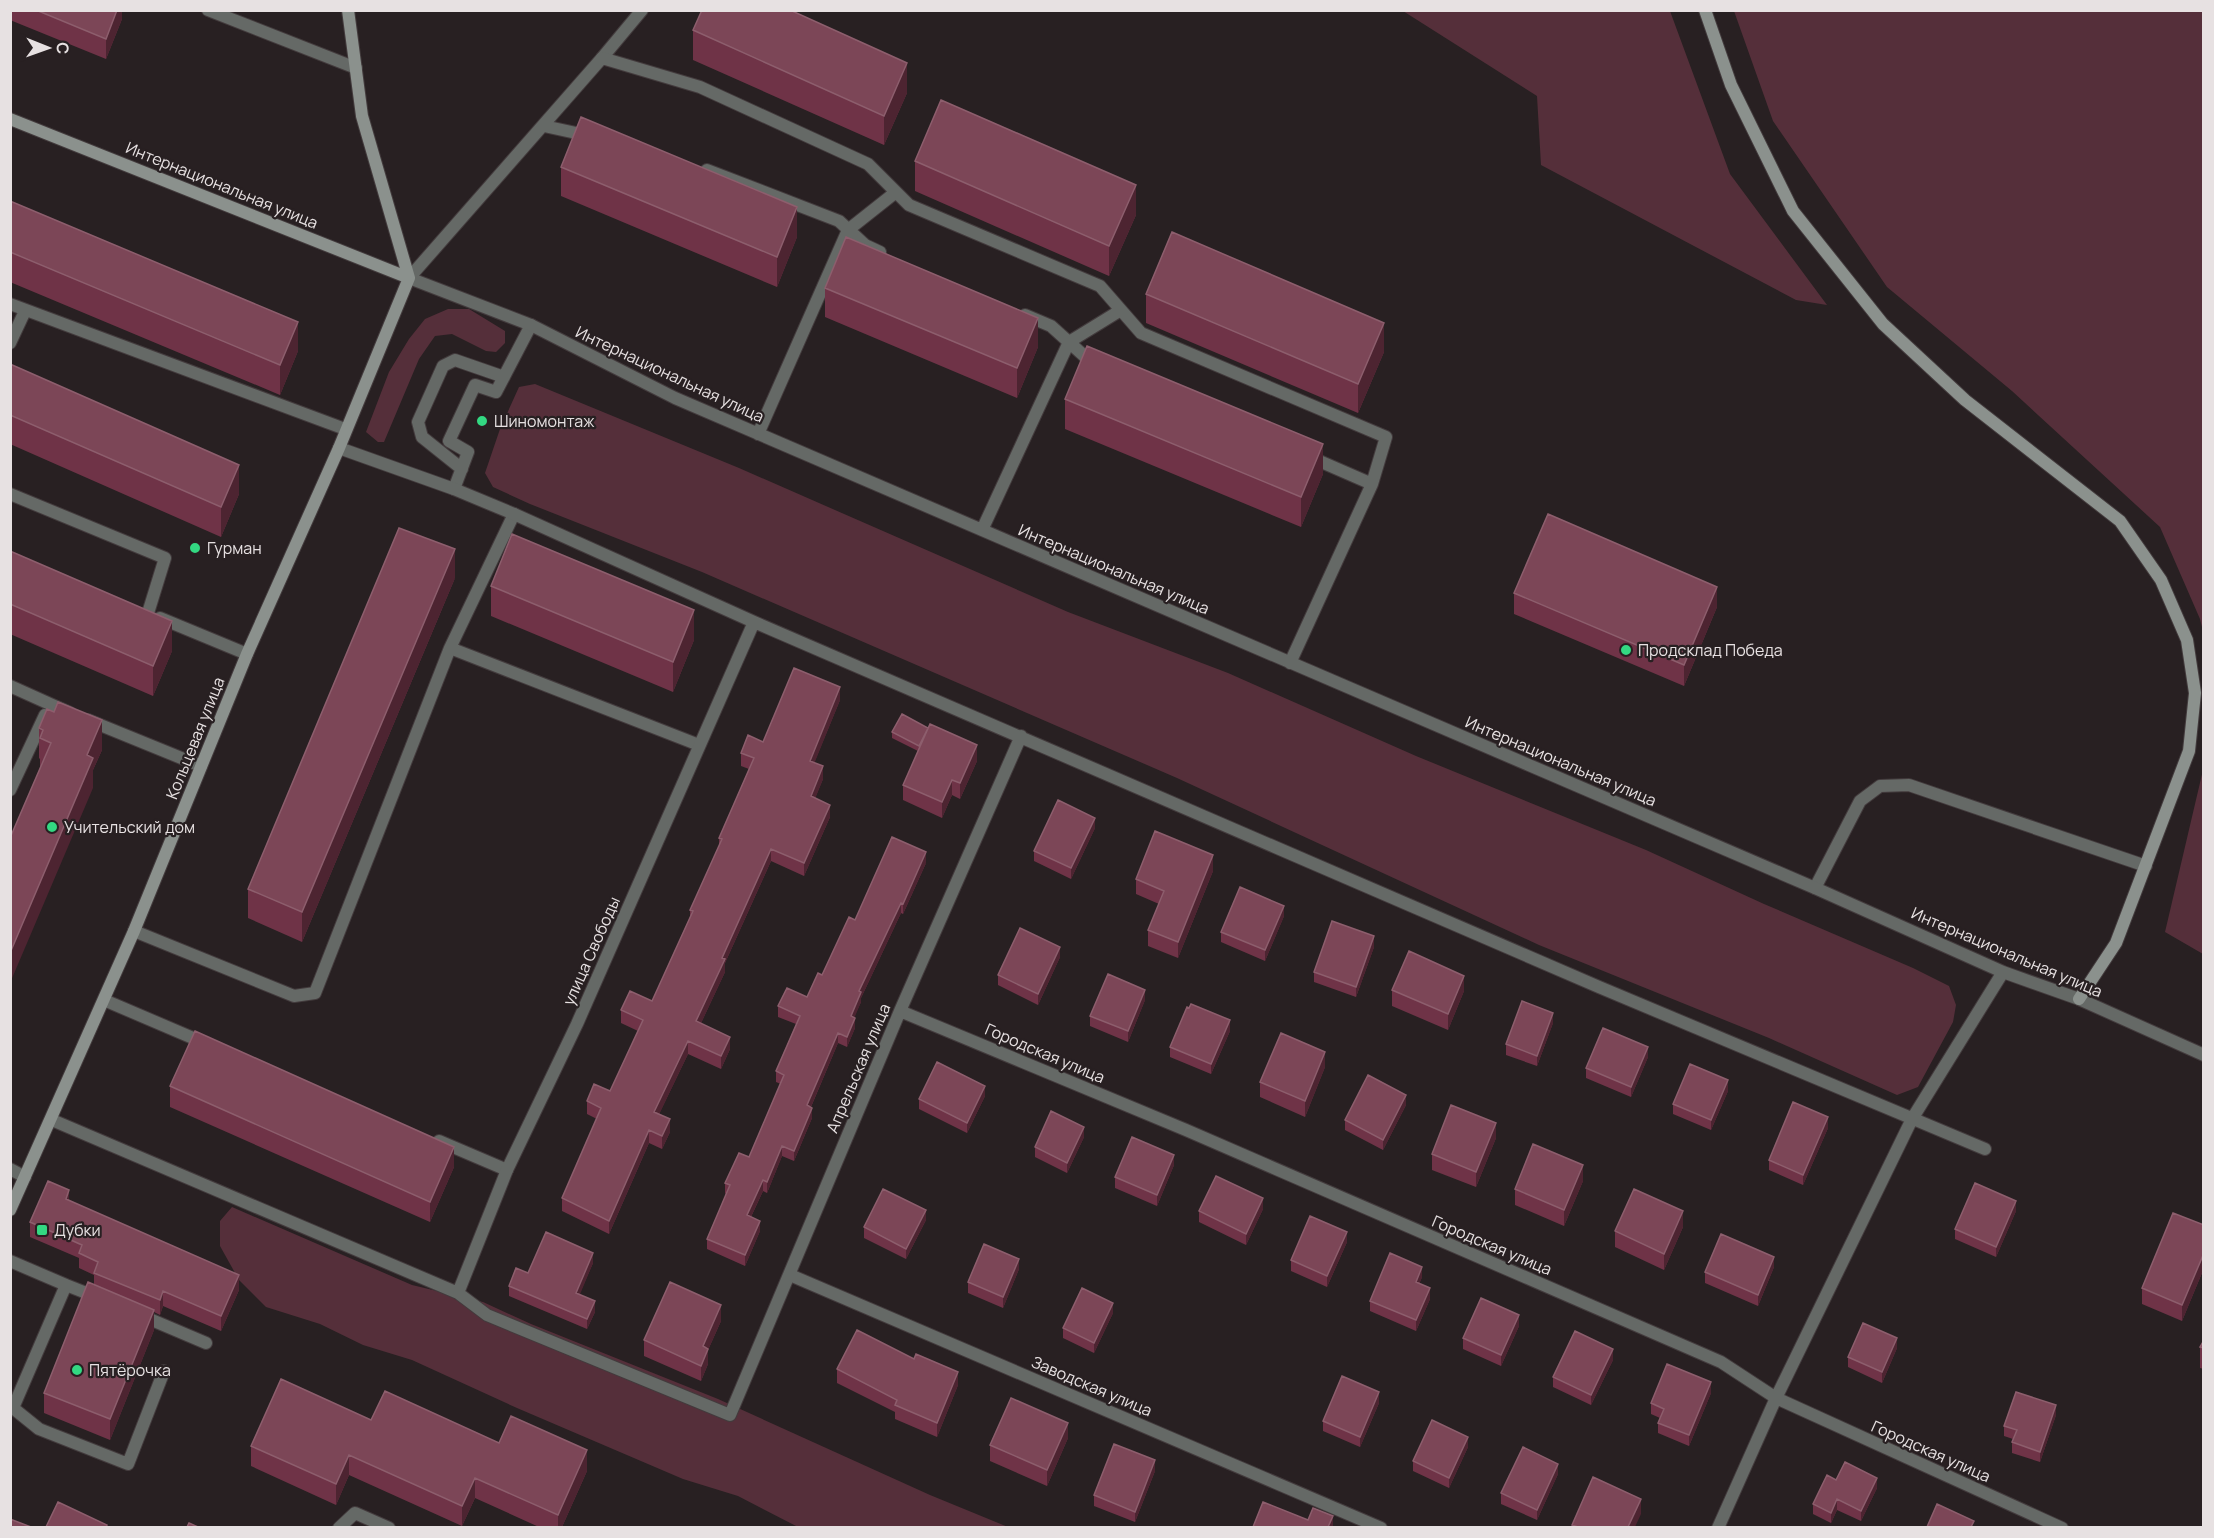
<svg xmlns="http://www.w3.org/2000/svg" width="2214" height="1538" font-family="Manrope,sans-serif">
<rect width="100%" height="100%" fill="#282022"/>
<path fill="#552f3a" d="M1403,11H1670L1730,174L1827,305L1796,300L1541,165L1537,96Z
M1734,11H2203V631L2200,619L2160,527L2012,391L1887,287L1773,121Z
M448,309H469L505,331V343L496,352L486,351L452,334L435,336L419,359L384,442H378L366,432L389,372L409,339L425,319Z
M535,384L739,468L1068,612L1228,673L1416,756L1646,850L1764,904L1913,968L1949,986L1956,1005L1953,1022L1918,1087L1897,1095L1769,1038L1539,945L1177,778L702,572L530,504L493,487L485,473L500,429L519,387Z
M2203,770V954L2165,932Z
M232,1207L412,1285L483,1302L531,1324L718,1399L930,1495L1008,1527H798L738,1496L683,1479L517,1408L412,1360L363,1345L320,1324L266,1307L239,1280L220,1246V1221Z"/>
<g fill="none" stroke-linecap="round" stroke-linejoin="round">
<defs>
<path id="lane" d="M208,10L356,68
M602,58L642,10
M10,304L345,429
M10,343L25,311
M462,469L422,437L418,422L443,366L455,360L504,377
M454,489L468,452L449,441L475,385L496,392L531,325
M10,494L165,558L148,613
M160,618L247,654
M450,648L699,745
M10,686L70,713
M88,720L201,766
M10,790L45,715
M1815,888L1860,801L1880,786L1909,785L2146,866
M134,931L294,996L315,993L450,648L514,514
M104,1000L207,1044
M439,1141L507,1170
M10,1169L25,1177
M10,1261L66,1285L13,1408L10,1407
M66,1285L99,1298
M140,1315L206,1343
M13,1408L39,1429L128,1464L164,1371"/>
<path id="street" d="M544,126L590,136
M707,170L839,221L865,245L880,252
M1025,315L1051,326L1091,362L1096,364
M758,434L848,230L896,192
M339,448L454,489L514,514L754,622L1599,987L1985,1149
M1372,484L1386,437L1141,333L1100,286L909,205L868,164L700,87L602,58L409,278L531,325L675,398L1815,888L2003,972L2079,999L2204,1055
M982,530L1069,342L1121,310
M1290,663L1372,484L1310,457
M900,1011L1186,1130L1721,1362L1776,1398L2062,1528
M52,1120L458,1293L487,1315L730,1415L900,1011L1021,736
M790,1275L1381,1528
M458,1293L507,1170L577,1024L754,622
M339,1528L355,1513L389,1528
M1718,1528L1776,1398L1912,1119L2003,972"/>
<path id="secondary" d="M348,10L362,116L409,278
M1705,10L1731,85L1793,211L1883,324L1965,400L2120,521L2161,580L2187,640L2195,693L2189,751L2116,943L2079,999
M10,119L409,278
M10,1210L134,931L247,654L339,448L409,278"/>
</defs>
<use href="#lane" stroke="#433b3d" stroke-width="14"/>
<use href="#street" stroke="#433b3d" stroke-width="14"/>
<use href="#secondary" stroke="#433b3d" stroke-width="14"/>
<use href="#lane" stroke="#656966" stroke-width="12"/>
<use href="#street" stroke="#656966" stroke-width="12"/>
<use href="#secondary" stroke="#8b918d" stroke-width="12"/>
</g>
<path fill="#6f3347" d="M10,10H122V19L106,59L10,20Z
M693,30L907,93L884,145L693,60Z
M915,161L1136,215L1109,276L915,191Z
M561,167L797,237L777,287L561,196Z
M10,201L298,351L280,395L10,282Z
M825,288L1038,347L1017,398L825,317Z
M1146,294L1384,352L1358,413L1146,323Z
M10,364L239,494L221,537L10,444Z
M1065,399L1323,474L1301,527L1065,429Z
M10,551L172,651L153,696L10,634Z
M455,578L302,942L248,918V889Z
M491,586L694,640L673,692L491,616Z
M1514,593L1717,607L1684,686L1514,614Z
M840,700L814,763L823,779L815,798L830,817L804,876L771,861L725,963V972L701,1023L730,1049L721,1069L688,1054L659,1114L670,1132L662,1149L649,1143L609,1234L562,1211V1198L597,1119L587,1114V1101L610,1091L638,1031L621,1023V1010L652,1001L690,917V910L719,846V838L749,769L741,766V753Z
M39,728L102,750L93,770V788L40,768V759L39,758Z
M892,732L977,761L960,799L952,795L942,818L903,800V785L918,751L892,738Z
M1095,828L1071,879L1034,861V851Z
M926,863L903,914L901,913L861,998V1002L854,1017L855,1028L847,1047L838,1043L811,1107L812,1118L794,1161L782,1156L767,1193L763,1191L751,1217L760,1231L745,1266L707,1249V1239L726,1194L725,1193V1183L749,1157L781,1084L776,1082V1071L796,1024L778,1017V1006L807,997L822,975Z
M1213,871L1178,958L1148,946V930L1159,904L1136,894V879Z
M1284,916L1265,961L1221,942V932Z
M1374,947L1356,997L1314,982V972Z
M1060,957L1038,1005L998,985V975Z
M1392,990L1464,991L1448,1030L1392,1006Z
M1145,1000L1128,1042L1090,1026V1016Z
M1553,1023L1537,1066L1506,1055V1044Z
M1230,1031L1211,1074L1170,1057V1047Z
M1648,1057L1631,1097L1586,1078V1068Z
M1325,1067L1305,1117L1260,1097V1082Z
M170,1086L454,1167L430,1222L170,1107Z
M1728,1091L1711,1130L1673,1114V1104Z
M985,1096L967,1133L919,1109V1099Z
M1406,1105L1383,1150L1345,1130V1120Z
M1828,1128L1803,1185L1769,1170V1160Z
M1084,1137L1067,1173L1035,1157V1147Z
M1496,1138L1476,1187L1432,1170V1154Z
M1174,1165L1157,1206L1115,1188V1177Z
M1583,1181L1564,1226L1515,1205V1189Z
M69,1200L239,1290L221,1331L163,1306L160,1315L154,1312V1330L110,1440L44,1413V1393L94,1285V1275L79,1268V1258L30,1237V1222Z
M1263,1209L1246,1245L1199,1222V1211Z
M2016,1211L1996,1257L1955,1239V1229Z
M926,1220L906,1259L864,1238V1227Z
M2204,1225V1268L2182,1321L2142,1304V1288Z
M1683,1227L1664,1270L1615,1247V1231Z
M1347,1242L1327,1287L1291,1271V1260Z
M593,1263L579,1295L595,1312L587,1329L509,1296V1286L528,1273Z
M1774,1267L1758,1306L1705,1283V1272Z
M1019,1269L1003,1308L968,1293V1282Z
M1422,1277L1419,1284L1430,1299L1416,1331L1370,1311V1301Z
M1113,1313L1094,1353L1063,1338V1328Z
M721,1321L708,1350V1364L701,1381L644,1356V1340Z
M1519,1326L1501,1366L1463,1349V1338Z
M2204,1340V1369L2200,1368V1347Z
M1897,1348L1882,1383L1848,1367V1357Z
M1613,1360L1591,1405L1553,1387V1377Z
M837,1369L958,1385L937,1437L895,1419V1412L837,1383Z
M1711,1393L1689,1446L1658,1433V1423L1660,1418L1651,1414V1403Z
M1379,1403L1360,1447L1323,1431V1421Z
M2056,1415L2040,1462L2012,1453V1442L2013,1439L2004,1436V1426Z
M371,1420L499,1443L587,1471L562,1527H539L475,1498L462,1526L349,1475L336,1505L251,1466V1446Z
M1068,1438L1047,1486L990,1461V1445Z
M1468,1447L1449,1488L1413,1471V1461Z
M1155,1471L1135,1522L1094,1506V1495Z
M1558,1474L1537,1520L1501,1504V1493Z
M1836,1480L1877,1488L1861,1521L1837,1510L1831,1523L1813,1514V1504Z"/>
<path fill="#4d2431" d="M117,10H122V19L106,59V39Z
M907,63V93L884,145V116Z
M1136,185V215L1109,276V246Z
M797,207V237L777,287V257Z
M1038,318V347L1017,398V368Z
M298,322V351L280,395V365Z
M1384,323V352L1358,413V384Z
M1323,444V474L1301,527V497Z
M239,465V494L221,537V507Z
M455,549V578L302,942V912Z
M1717,587V607L1684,686V665Z
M694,610V640L673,692V662Z
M172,621V651L153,696V666Z
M840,687V700L810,774V761Z
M102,720V750L93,770V788L10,983V953L87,755Z
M977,745V761L960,799V783Z
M823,766V779L811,809V796Z
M952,780V795L942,818V802Z
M830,805V817L804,876V863Z
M1095,818V828L1071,879V868Z
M771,849V861L725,963V972L696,1034V1021L722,958Z
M926,852V863L903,914V904Z
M1213,855V871L1178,958V942Z
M901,903V913L861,998V1002L851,1026V1016L859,991Z
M1284,906V916L1265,961V950Z
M1374,936V947L1356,997V987Z
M1060,947V957L1038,1005V994Z
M1464,976V991L1448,1030V1014Z
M1145,990V1000L1128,1042V1031Z
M1553,1013V1023L1537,1066V1056Z
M855,1018V1028L847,1047V1037Z
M1230,1020V1031L1211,1074V1064Z
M838,1033V1043L807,1116V1105Z
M730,1037V1049L721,1069V1056Z
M688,1041V1054L654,1125V1112Z
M1648,1047V1057L1631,1097V1087Z
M1325,1052V1067L1305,1117V1101Z
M1728,1080V1091L1711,1130V1120Z
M985,1086V1096L967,1133V1123Z
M1406,1095V1105L1383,1150V1140Z
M812,1108V1118L794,1161V1151Z
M1828,1117V1128L1803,1185V1175Z
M670,1119V1132L662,1149V1136Z
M1496,1123V1138L1476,1187V1172Z
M1084,1127V1137L1067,1173V1163Z
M649,1130V1143L609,1234V1221Z
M782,1146V1156L767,1193V1182Z
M454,1147V1167L430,1222V1202Z
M1174,1155V1165L1157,1206V1195Z
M1583,1165V1181L1564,1226V1210Z
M763,1180V1191L747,1225V1215Z
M69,1190V1205L66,1199Z
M1263,1198V1209L1246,1245V1234Z
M2016,1201V1211L1996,1257V1247Z
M926,1210V1220L906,1259V1249Z
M1683,1211V1227L1664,1270V1254Z
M760,1221V1231L745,1266V1255Z
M1347,1232V1242L1327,1287V1276Z
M593,1253V1263L576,1304V1293Z
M2204,1253V1268L2182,1321V1305Z
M1774,1257V1267L1758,1306V1295Z
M1019,1259V1269L1003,1308V1297Z
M1422,1267V1277L1416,1293V1282Z
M239,1275V1290L221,1331V1316Z
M1430,1288V1299L1416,1331V1320Z
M163,1291V1306L160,1315V1300Z
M595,1301V1312L587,1329V1319Z
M1113,1303V1313L1094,1353V1343Z
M721,1305V1321L708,1350V1364L701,1381V1366L703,1346Z
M154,1310V1330L110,1440V1419Z
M1519,1315V1326L1501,1366V1355Z
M1897,1338V1348L1882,1383V1372Z
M1613,1349V1360L1591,1405V1395Z
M958,1372V1385L937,1437V1423Z
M1711,1382V1393L1689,1446V1435Z
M1379,1392V1403L1360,1447V1437Z
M2056,1405V1415L2040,1462V1452Z
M1068,1423V1438L1047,1486V1470Z
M1468,1437V1447L1449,1488V1478Z
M587,1450V1471L562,1527H558V1515Z
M349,1455V1475L336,1505V1484Z
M1155,1460V1471L1135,1522V1512Z
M1558,1464V1474L1537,1520V1510Z
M475,1478V1498L462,1526V1506Z
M1877,1478V1488L1861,1521V1511Z
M1641,1499V1514L1635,1527H1628Z
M1837,1499V1510L1831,1523V1513Z
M1333,1516V1527H1328Z"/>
<path fill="#7c4657" stroke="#8d5e6d" stroke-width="1.5" d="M36,10H117L106,39Z
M702,10H790L907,63L884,116L693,30Z
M941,100L1136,185L1109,246L915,161Z
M581,117L797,207L777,257L561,167Z
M10,201L298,322L280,365L10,252Z
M1172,232L1384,323L1358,384L1146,294Z
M846,237L1038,318L1017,368L825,288Z
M1087,346L1323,444L1301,497L1065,399Z
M10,364L239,465L221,507L10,415Z
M1548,514L1717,587L1684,665L1514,593Z
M399,528L455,549L302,912L248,889Z
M512,534L694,610L673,662L491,586Z
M10,551L172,621L153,666L10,604Z
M794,668L840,687L810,761L823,766L811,796L830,805L804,863L771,849L722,958L725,959L696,1021L730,1037L721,1056L688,1041L654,1112L670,1119L662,1136L649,1130L609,1221L562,1198L601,1108L587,1101L594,1084L610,1091L643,1020L621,1010L630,991L652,1001L693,911L690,910L722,839L719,838L754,758L741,753L748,735L763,742Z
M58,702L102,720L87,755L93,758L10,953V838L51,743L40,738L43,730L39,728L47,709L54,712Z
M902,714L928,728L919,746L892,732Z
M930,724L977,745L960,783L952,780L942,802L903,785Z
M1058,800L1095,818L1071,868L1034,851Z
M1155,831L1213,855L1178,942L1148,930L1164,891L1136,879Z
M892,837L926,852L903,904L901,903L859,991L861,992L851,1016L855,1018L847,1037L838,1033L807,1105L812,1108L794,1151L782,1146L767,1182L763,1180L747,1215L760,1221L745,1255L707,1239L730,1185L725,1183L739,1153L749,1157L784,1075L776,1071L800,1016L778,1006L787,988L807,997L818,973L822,975L849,917L855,920Z
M1240,887L1284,906L1265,950L1221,932Z
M1332,921L1374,936L1356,987L1314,972Z
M1020,928L1060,947L1038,994L998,975Z
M1409,951L1464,976L1448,1014L1392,990Z
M1108,974L1145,990L1128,1031L1090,1016Z
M1522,1001L1553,1013L1537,1056L1506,1044Z
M1191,1004L1230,1020L1211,1064L1170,1047L1187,1007L1189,1008Z
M1603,1028L1648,1047L1631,1087L1586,1068Z
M195,1031L454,1147L430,1202L170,1086Z
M1281,1033L1325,1052L1305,1101L1260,1082Z
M937,1062L985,1086L967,1123L919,1099Z
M1690,1064L1728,1080L1711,1120L1673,1104Z
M1368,1075L1406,1095L1383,1140L1345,1120Z
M1793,1102L1828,1117L1803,1175L1769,1160Z
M1451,1105L1496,1123L1476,1172L1432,1154Z
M1051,1111L1084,1127L1067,1163L1035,1147Z
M1132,1137L1174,1155L1157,1195L1115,1177Z
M1533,1144L1583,1165L1564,1210L1515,1189Z
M1216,1176L1263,1198L1246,1234L1199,1211Z
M48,1181L69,1190L66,1199L239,1275L221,1316L163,1291L160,1300L94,1273L98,1262L79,1253L82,1245L30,1222Z
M1975,1183L2016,1201L1996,1247L1955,1229Z
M883,1189L926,1210L906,1249L864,1227Z
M1634,1189L1683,1211L1664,1254L1615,1231Z
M2173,1213L2204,1225V1253L2182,1305L2142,1288Z
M1310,1216L1347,1232L1327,1276L1291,1260Z
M546,1232L593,1253L576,1293L595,1301L587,1319L509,1286L516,1268L528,1273Z
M1721,1234L1774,1257L1758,1295L1705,1272Z
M984,1244L1019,1259L1003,1297L968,1282Z
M1390,1253L1422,1267L1416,1282L1430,1288L1416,1320L1370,1301Z
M88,1282L154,1310L110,1419L44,1393Z
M670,1282L721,1305L703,1346L708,1349L701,1366L644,1340Z
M1082,1288L1113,1303L1094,1343L1063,1328Z
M1481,1298L1519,1315L1501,1355L1463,1338Z
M1863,1323L1897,1338L1882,1372L1848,1357Z
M857,1330L914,1359L916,1354L958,1372L937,1423L895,1405L897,1400L837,1369Z
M1575,1331L1613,1349L1591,1395L1553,1377Z
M2204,1340V1348L2200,1347Z
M1667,1364L1711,1382L1689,1435L1658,1423L1664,1409L1651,1403Z
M1342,1376L1379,1392L1360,1437L1323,1421Z
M281,1379L371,1420L385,1391L499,1443L511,1416L587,1450L558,1515L475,1478L462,1506L349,1455L336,1484L251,1446Z
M2016,1392L2056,1405L2040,1452L2012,1442L2017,1430L2004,1426Z
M1011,1398L1068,1423L1047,1470L990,1445Z
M1432,1420L1468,1437L1449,1478L1413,1461Z
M1114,1444L1155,1460L1135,1512L1094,1495Z
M1523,1447L1558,1464L1537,1510L1501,1493Z
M1845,1462L1877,1478L1861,1511L1837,1499L1831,1513L1813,1504L1827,1475L1836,1480Z
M1593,1477L1641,1499L1628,1527H1578L1572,1525Z
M58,1502L107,1525L106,1527H46Z
M1263,1502L1308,1520L1313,1508L1333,1516L1328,1527H1253Z
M1937,1504L1974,1521L1971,1527H1927Z
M10,1519L31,1527H10Z
M189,1523L198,1527H187Z"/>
<g fill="#33d882" stroke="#282022" stroke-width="2">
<circle cx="482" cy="421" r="6"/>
<circle cx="195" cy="548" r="6"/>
<circle cx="1626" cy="650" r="6"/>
<circle cx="52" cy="827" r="6"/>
<rect x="36" y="1224" width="12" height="12" rx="3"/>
<circle cx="77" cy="1370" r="6"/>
</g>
<g text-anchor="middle" stroke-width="4.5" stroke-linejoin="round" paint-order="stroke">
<g font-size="16" fill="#e7e1e2" stroke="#282022">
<text transform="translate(222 185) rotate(22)" y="6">Интернациональная улица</text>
<text transform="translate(670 374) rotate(25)" y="6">Интернациональная улица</text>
<text transform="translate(1114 569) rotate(23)" y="6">Интернациональная улица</text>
<text transform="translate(195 738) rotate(-68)" y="6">Кольцевая улица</text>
<text transform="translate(1561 761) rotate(23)" y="6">Интернациональная улица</text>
<text transform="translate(591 951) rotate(-66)" y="6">улица Свободы</text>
<text transform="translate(2007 952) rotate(23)" y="6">Интернациональная улица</text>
<text transform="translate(1045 1053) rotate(23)" y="6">Городская улица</text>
<text transform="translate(858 1068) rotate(-67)" y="6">Апрельская улица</text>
<text transform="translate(1492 1245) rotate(23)" y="6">Городская улица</text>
<text transform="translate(1092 1386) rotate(23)" y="6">Заводская улица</text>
<text transform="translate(1931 1451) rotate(24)" y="6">Городская улица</text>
</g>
<g font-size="16" fill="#e7e1e2" stroke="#282022" text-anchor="start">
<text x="494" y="427">Шиномонтаж</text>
<text x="207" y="554">Гурман</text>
<text x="1638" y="656">Продсклад Победа</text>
<text x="64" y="833">Учительский дом</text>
<text x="54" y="1236">Дубки</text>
<text x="89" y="1376">Пятёрочка</text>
</g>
</g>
<rect width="2214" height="1538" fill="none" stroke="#e7e1e2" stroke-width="24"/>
<g transform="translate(48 48) rotate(91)" stroke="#282022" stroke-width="4.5" paint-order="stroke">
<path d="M0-4.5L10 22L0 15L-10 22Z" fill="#e7e1e2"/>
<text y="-9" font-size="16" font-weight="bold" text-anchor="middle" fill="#e7e1e2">С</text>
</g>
</svg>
